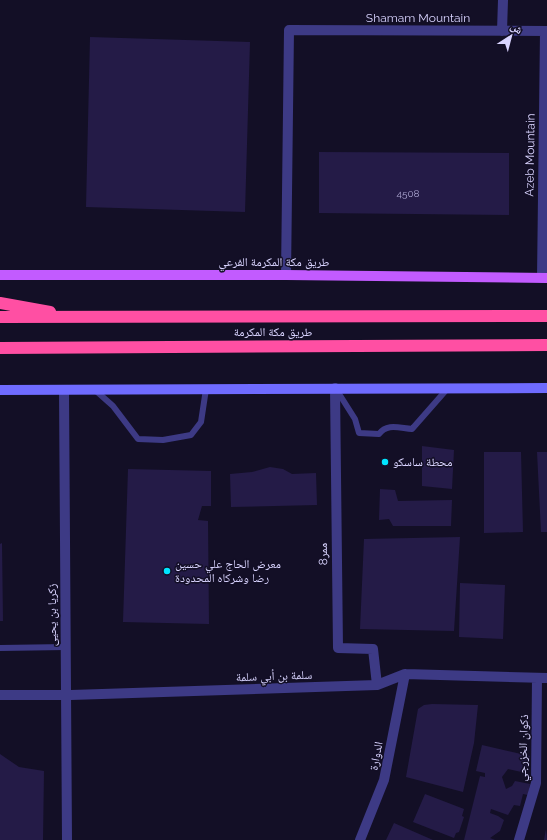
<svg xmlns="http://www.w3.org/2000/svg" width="547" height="840" font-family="Raleway,'Noto Naskh Arabic',sans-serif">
<rect width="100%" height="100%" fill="#130f26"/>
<path fill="#241b47" d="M90,37L250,42L245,212L86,207Z
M319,152L509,153V215L319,213Z
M422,446L454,450L452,489L422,486Z
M484,452H521L523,532L484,533Z
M537,452H547V532H541Z
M270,467L283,469L292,474L316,473L317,505L231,507L230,474L252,472Z
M128,469L211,471V506H202L198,520L208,521L209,624L123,622Z
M380,489L395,490L398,501L452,500L451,526H393L389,519L379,520Z
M460,537L454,631L360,629L364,539Z
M2,543L3,621H0V544Z
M460,583L505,585L503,639L459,637Z
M432,704L478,705L474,743L463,792L406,777L418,709L424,705Z
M482,745L530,756L526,773L508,769L502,777L506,789L512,786L515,781L530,784L528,795L523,794L520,806L514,805L508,815L491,809L490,813L498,816L504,820L500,831L490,838L495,840H464L480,776L485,777V773L476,771Z
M0,754L19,767L44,771L43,840H0Z
M425,794L464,809L462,816L464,817L459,832L456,833L454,838L413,822Z
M394,823L433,840H386Z
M546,829L547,840H544Z"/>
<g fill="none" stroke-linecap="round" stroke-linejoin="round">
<path stroke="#3d3a85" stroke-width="6" d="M336,389L355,419L359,433L379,434C387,423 399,428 412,429L448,388
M95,390L113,406L138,439L163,440L191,435L201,422L206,389
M0,648L66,647"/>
<path stroke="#3d3a85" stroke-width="10" d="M502,31L503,0
M286,275L289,30L547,31
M542,278L545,31
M335,388L338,648L373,649L377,685
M64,390L67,840
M0,695H71L377,685L405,674L547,678
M360,840L384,780L405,674
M519,840L536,783L537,678"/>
<path stroke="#6f6bff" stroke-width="10" d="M0,390L547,388"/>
<path stroke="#c25bff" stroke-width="10" d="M0,275H286L547,278"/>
<path stroke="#ff4fa3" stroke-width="12" d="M0,303L50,312
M0,317L547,316
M0,348L547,345"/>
</g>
<g fill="#00e5ff" stroke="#130f26" stroke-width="1.5">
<circle cx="385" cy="462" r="4"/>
<circle cx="167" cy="571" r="4"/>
</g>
<g text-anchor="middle" stroke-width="3" stroke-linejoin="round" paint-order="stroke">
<g font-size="10" fill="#aca6d1">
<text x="408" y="197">4508</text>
</g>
<g font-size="12" fill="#d9d4ff" stroke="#130f26">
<text x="418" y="22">Shamam Mountain</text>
<text transform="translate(530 155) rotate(-89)" y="4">Azeb Mountain</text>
<text x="274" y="266">طريق مكة المكرمة الفرعي</text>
<text x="273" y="336">طريق مكة المكرمة</text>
<text transform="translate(323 554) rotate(-91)" y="4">ممر8</text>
<text transform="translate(52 615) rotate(-90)" y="4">زكريا بن يحيى</text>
<text transform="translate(274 676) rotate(-2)" y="4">سلمة بن أبي سلمة</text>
<text transform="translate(523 748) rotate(-88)" y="4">ذكوان الخزرجي</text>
<text transform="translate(376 756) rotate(-79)" y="4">الدوارة</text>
</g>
<g font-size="12" fill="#d9d4ff" stroke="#130f26" text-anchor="start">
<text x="393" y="466">محطة ساسكو</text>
<text x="175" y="568">معرض الحاج علي حسين<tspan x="175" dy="14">رضا وشركاه المحدودة</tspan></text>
</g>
</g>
<g transform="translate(511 36) rotate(36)" stroke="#130f26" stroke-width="3" paint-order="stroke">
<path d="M0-3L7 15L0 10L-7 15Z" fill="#d9d4ff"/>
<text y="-6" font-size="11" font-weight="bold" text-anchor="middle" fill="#d9d4ff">ش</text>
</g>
</svg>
